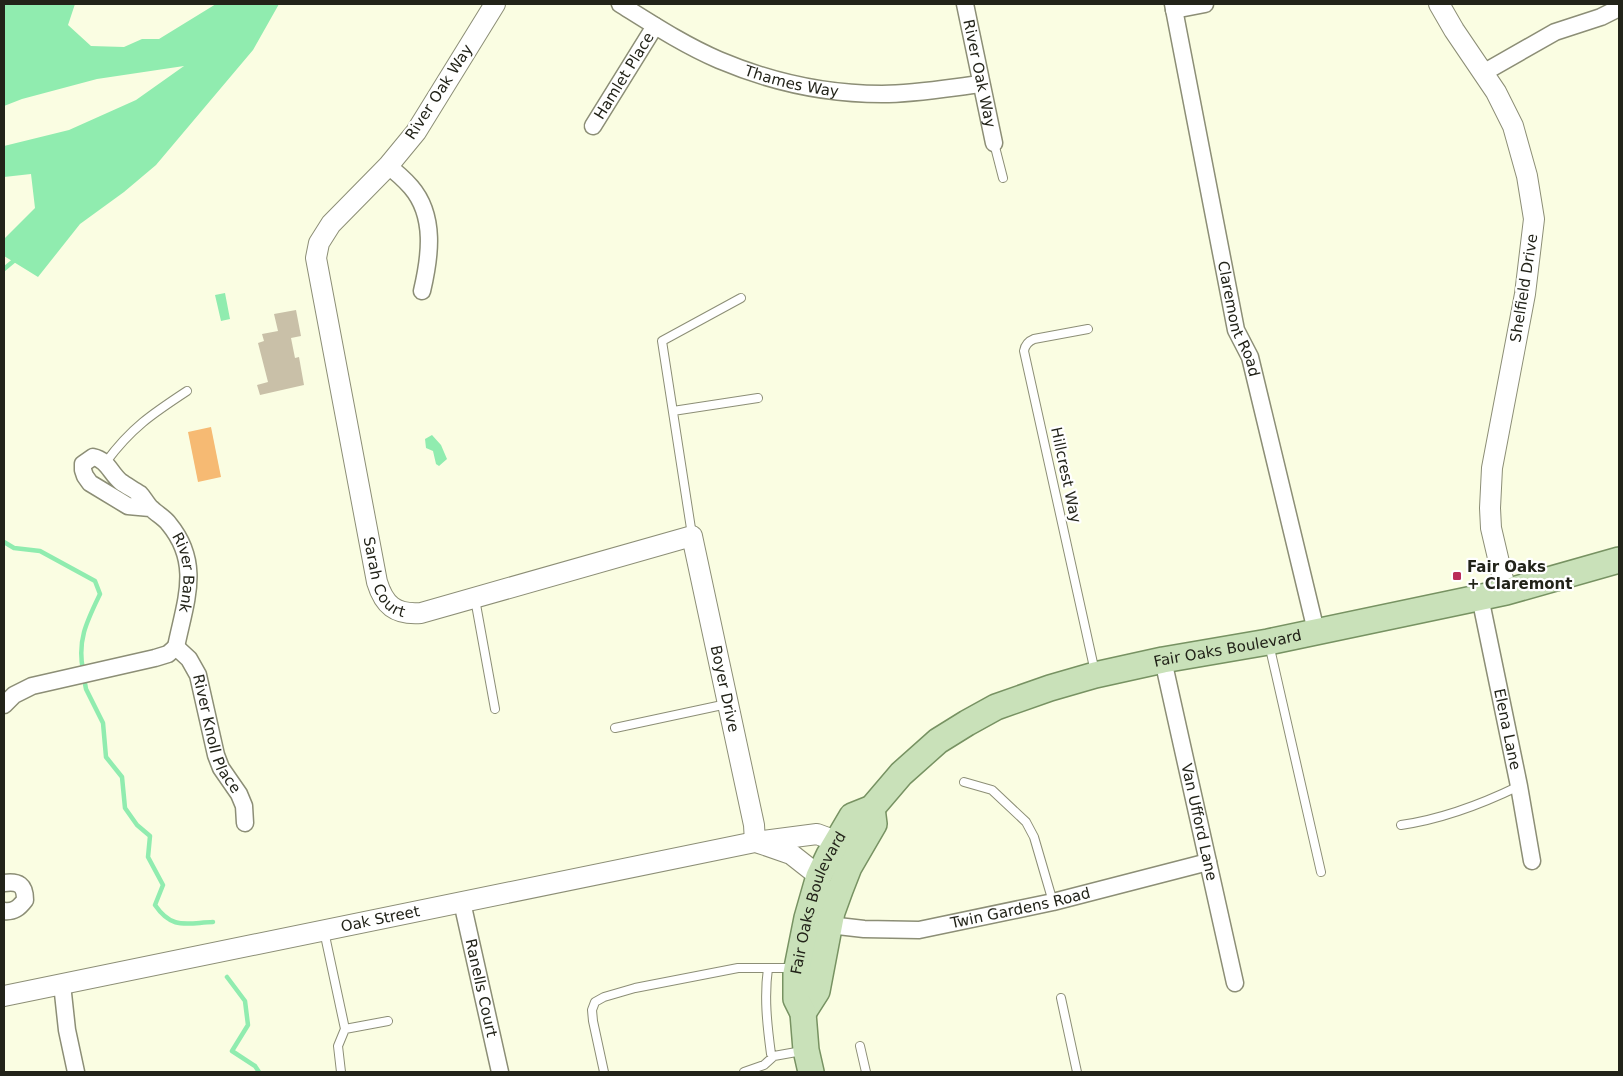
<svg xmlns="http://www.w3.org/2000/svg" width="1623" height="1076" font-family="'DejaVu Sans',sans-serif">
<rect width="100%" height="100%" fill="#fafde2"/>
<path fill="#f6ba73" d="M211,427L221,477L198,482L188,432Z"/>
<path fill="#90ecaf" d="M4,4H75L68,25L91,46L124,47L142,39H159L216,4H279L253,50L156,165L124,192L80,224L38,277L4,256V239L35,208L31,174L4,177V146L69,130L136,100L184,66L97,79L22,99L4,106Z
M225,293L230,319L221,321L215,295Z
M432,435L441,445L447,459L439,466L436,464L433,451L426,448L425,439Z"/>
<g fill="none" stroke-linecap="round" stroke-linejoin="round">
<path stroke="#90ecaf" stroke-width="4.5" d="M4,269L16,259
M4,542L14,548L40,551L95,581L100,594C87,621 77,640 83,670
M84,678L86,689L103,723L106,757L122,777L125,808L137,825L150,836L148,857L163,885L155,905C172,930 186,923 213,922
M227,977L245,1001L248,1025L232,1051L255,1066L259,1072"/>
</g>
<path fill="#c9c0a8" d="M296,310L301,336L291,338L295,358L299,357L304,385L260,395L257,385L268,382L258,343L264,341L262,334L278,331L274,314Z"/>
<g fill="none" stroke-linecap="round" stroke-linejoin="round">
<defs>
<path id="service" d="M994,143L1003,178
M1088,329L1034,339C1029,341 1025,345 1024,351L1095,672
M673,411L758,398
M106,462C131,428 152,414 187,391
M692,535L662,341L741,298
M475,599L495,709
M1269,644L1321,872
M615,728L727,704
M964,782L992,790L1026,822L1034,837L1053,902
M1401,825C1443,819 1482,804 1519,786
M324,931L345,1029L338,1046L341,1072
M793,968H768C764,997 767,1024 771,1054L774,1056L802,1051
M1061,998L1077,1072
M345,1029L388,1021
M860,1046L866,1072
M604,1072L593,1021L592,1010L595,1002L604,997L635,988L738,968H768
M744,1072L764,1065L774,1056"/>
<g id="minor">
<path id="s1" d="M620,4C652,24 684,45 719,60C771,82 826,94 882,94C915,94 948,88 981,84"/>
<path id="s2" d="M965,4L994,143"/>
<path id="s3" d="M1173,4L1236,330L1250,357L1316,631"/>
<path d="M1174,10L1205,4"/>
<path d="M1483,73L1555,32L1601,17L1619,8"/>
<path id="s4" d="M593,126L655,26"/>
<path d="M388,166C396,172 404,179 411,187C436,216 430,257 422,291"/>
<path id="s5" d="M150,508L128,506L90,483L85,476L83,470V464L93,457C108,460 110,473 121,482C127,486 134,490 140,494C144,498 147,505 152,509C157,514 165,518 169,524C202,564 185,602 176,647"/>
<path id="s6" d="M1480,597L1519,786L1532,861"/>
<path id="s7" d="M176,647L189,659L198,675L216,755L221,768L239,794L244,806L245,823"/>
<path id="s8" d="M1163,660L1235,983"/>
<path d="M4,705L14,695L32,686L155,658L168,654L176,647"/>
<path d="M4,883C19,881 25,885 25,900C19,908 14,912 4,911"/>
<path id="s9" d="M462,902L500,1072"/>
<path id="s10" d="M829,925L864,929L919,930L1053,902L1208,862"/>
<path d="M62,984L67,1030L76,1072"/>
</g>
<g id="tertiary">
<path id="s11" d="M495,4L416,132L388,166L331,224L319,243L316,258L377,582C384,605 395,615 421,613L692,536L754,825L755,842"/>
<path d="M1439,4L1454,30L1496,92L1513,126L1527,176L1534,219L1525,294L1492,468L1490,508L1491,528L1506,592"/>
<path d="M759,843L791,854L819,876"/>
<path id="s12" d="M4,996L755,842L817,834L836,841"/>
</g>
<g id="primary">
<path d="M803,1013L817,991L832,912L840,890L849,867L874,824L872,808"/>
<path id="s13" d="M811,1072L806,1050L803,1013L796,999V973L807,918L819,876L829,855L852,816L872,808L901,774L938,741L967,723L996,707L1050,688L1095,675L1163,660L1268,642L1506,592L1619,560"/>
</g>
</defs>
<use href="#service" stroke="#8c8e76" stroke-width="10"/>
<use href="#minor" stroke="#8c8e76" stroke-width="19"/>
<use href="#tertiary" stroke="#8c8e76" stroke-width="22"/>
<use href="#primary" stroke="#779262" stroke-width="28"/>
<use href="#service" stroke="#fff" stroke-width="8"/>
<use href="#minor" stroke="#fff" stroke-width="16"/>
<use href="#tertiary" stroke="#fff" stroke-width="20"/>
<use href="#primary" stroke="#c9e1b9" stroke-width="25"/>
</g>
<rect fill="#ba2c5b" stroke="#fff" stroke-width="2" x="1452" y="571" width="10" height="10" rx="2.5"/>
<g text-anchor="middle" stroke-width="4.5" stroke-linejoin="round" paint-order="stroke">
<g font-size="15" fill="#222319" stroke="#fff">
<text dy="5" stroke="none"><textPath href="#s2" startOffset="71">River Oak Way</textPath></text>
<text dy="5" stroke="none"><textPath href="#s4" startOffset="59">Hamlet Place</textPath></text>
<text dy="5" stroke="none"><textPath href="#s1" startOffset="190">Thames Way</textPath></text>
<text transform="translate(439 92) rotate(-57)" y="5">River Oak Way</text>
<text transform="translate(1524 288) rotate(-81)" y="5">Shelfield Drive</text>
<text dy="5" stroke="none"><textPath href="#s3" startOffset="322">Claremont Road</textPath></text>
<text transform="translate(1066 475) rotate(78)" y="5">Hillcrest Way</text>
<text dy="5" stroke="none"><textPath href="#s11" startOffset="642">Sarah Court</textPath></text>
<text dy="5" stroke="none"><textPath href="#s5" startOffset="255">River Bank</textPath></text>
<text dy="5" stroke="none"><textPath href="#s13" startOffset="692">Fair Oaks Boulevard</textPath></text>
<text dy="5" stroke="none"><textPath href="#s11" startOffset="1141">Boyer Drive</textPath></text>
<text dy="5" stroke="none"><textPath href="#s6" startOffset="135">Elena Lane</textPath></text>
<text dy="5" stroke="none"><textPath href="#s7" startOffset="98">River Knoll Place</textPath></text>
<text dy="5" stroke="none"><textPath href="#s8" startOffset="166">Van Ufford Lane</textPath></text>
<text dy="5" stroke="none"><textPath href="#s13" startOffset="175">Fair Oaks Boulevard</textPath></text>
<text dy="5" stroke="none"><textPath href="#s10" startOffset="194">Twin Gardens Road</textPath></text>
<text dy="5" stroke="none"><textPath href="#s12" startOffset="384">Oak Street</textPath></text>
<text dy="5" stroke="none"><textPath href="#s9" startOffset="88">Ranells Court</textPath></text>
</g>
<g font-size="15" font-weight="bold" fill="#222319" stroke="#fff" text-anchor="start">
<text x="1467" y="572">Fair Oaks<tspan x="1467" dy="17">+ Claremont</tspan></text>
</g>
</g>
<rect width="1623" height="1076" fill="none" stroke="#222319" stroke-width="10"/>
</svg>
